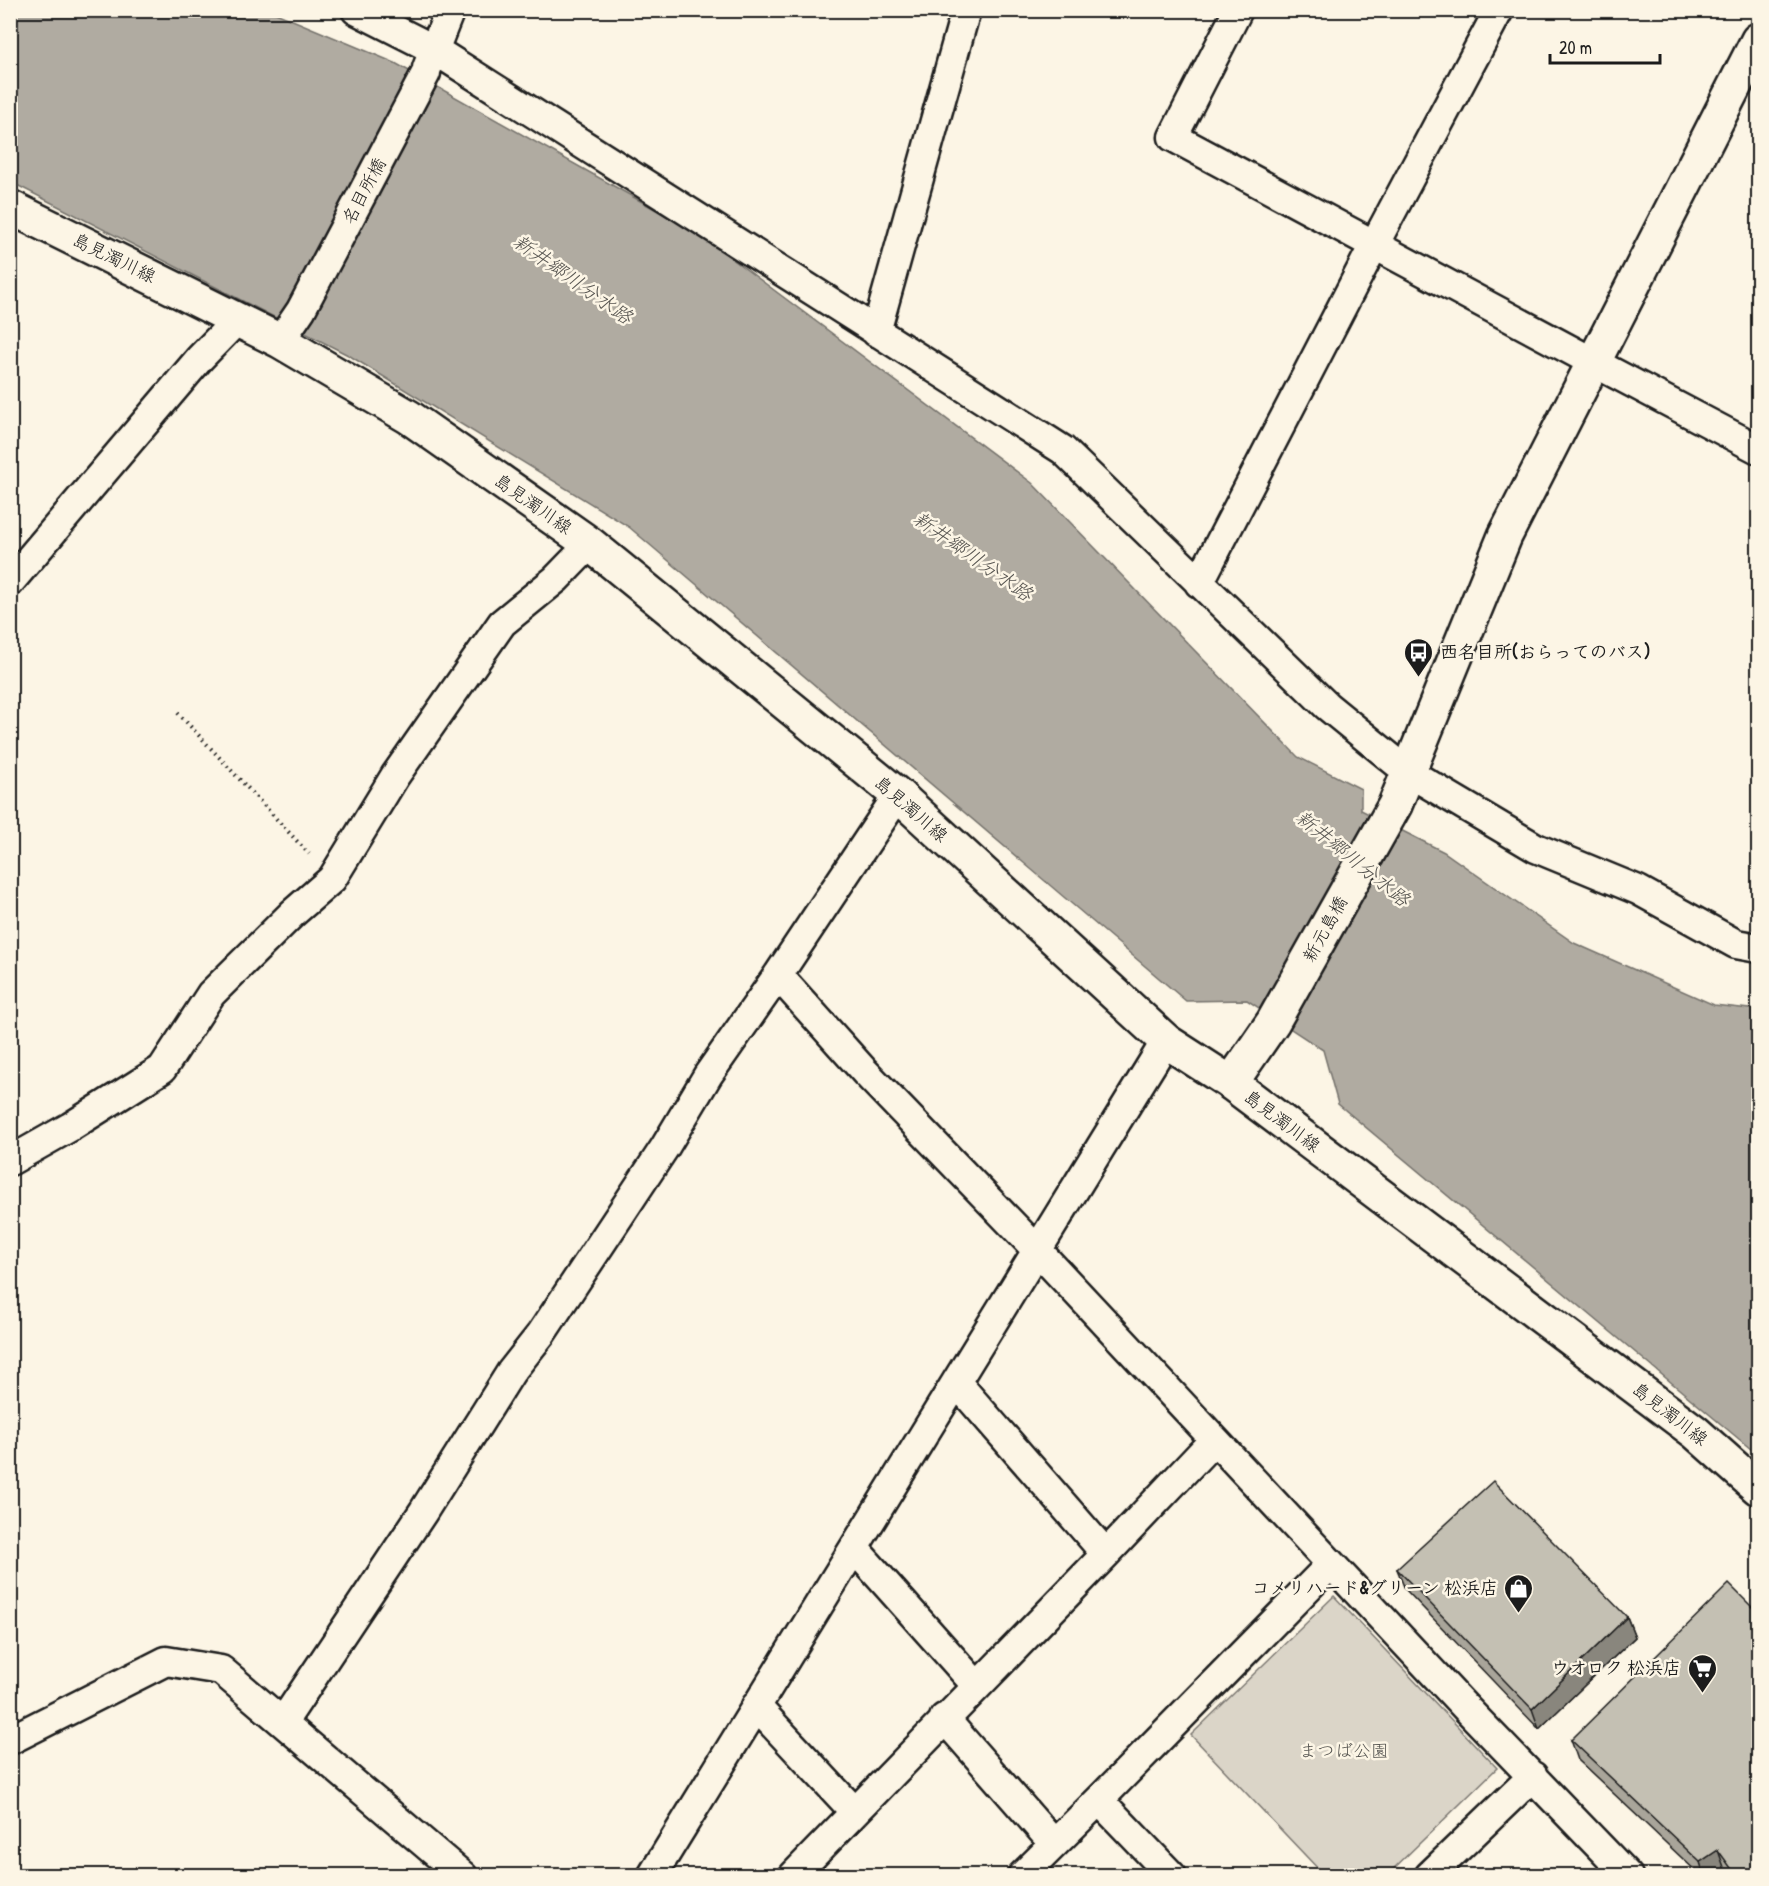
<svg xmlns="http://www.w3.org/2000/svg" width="1769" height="1886" font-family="'Patrick Hand','Klee One',sans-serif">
<rect width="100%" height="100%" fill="#fcf5e5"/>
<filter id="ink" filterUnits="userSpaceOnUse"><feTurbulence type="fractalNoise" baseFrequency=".0167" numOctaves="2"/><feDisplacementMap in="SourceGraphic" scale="12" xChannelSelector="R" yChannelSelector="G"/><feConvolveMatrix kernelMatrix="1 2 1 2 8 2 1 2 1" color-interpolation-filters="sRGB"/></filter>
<g filter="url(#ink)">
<path fill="#dbd5c8" stroke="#7c7872" stroke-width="1.5" d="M1334,1596L1497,1768L1387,1875H1324L1191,1735Z"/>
<path fill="#b0aba1" stroke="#75726c" stroke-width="1.5" d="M10,11H271L395,63L699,234L1032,483L1298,757L1361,789V810L1444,852L1574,943L1714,1005L1758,1010V1455L1338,1104L1323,1050L1247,1000L1186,1001L629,527L350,356L11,182Z"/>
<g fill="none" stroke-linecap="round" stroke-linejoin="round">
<defs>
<path id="minor" d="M356,10L433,49L1063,450L1327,706L1408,772L1536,848L1638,890L1736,944L1758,948
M1238,10L1173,137L1593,362L1758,449
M427,68L450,10
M876,332L966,10
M280,341L301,310L426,73
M10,582L200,358L238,319
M1199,583L1374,245L1499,10
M778,975L865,1072L1038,1251L1467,1709L1628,1876
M10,1161L70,1127L162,1069L211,994L293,913L332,879L395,776L502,623L556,579L590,544
M957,1383L1106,1554
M854,1548L976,1685
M756,1706L854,1811
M944,1718L1054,1844
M283,1722L423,1512L511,1372L541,1334L665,1147L708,1075L778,975L898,795
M10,1740L166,1661L221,1670L463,1876
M1099,1800L1172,1876
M652,1876L1166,1041
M793,1876L1106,1554L1214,1440
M1022,1876L1099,1800L1331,1564
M1429,1876L1533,1776"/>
<path id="tertiary" d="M1231,1083L1273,1022L1395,805L1505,536L1758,40"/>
<path id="secondary" d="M10,207L280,341L409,417L590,544L898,795L1166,1041L1231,1083L1695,1432L1758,1488"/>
</defs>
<use href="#minor" stroke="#1c1c1c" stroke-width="33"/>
<use href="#tertiary" stroke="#1c1c1c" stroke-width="38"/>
<use href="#secondary" stroke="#1c1c1c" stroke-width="38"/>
<path stroke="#1c1c1c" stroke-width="4" stroke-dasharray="1.5 4.5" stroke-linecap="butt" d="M178,713L309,854"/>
<use href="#minor" stroke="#fcf5e5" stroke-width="28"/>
<use href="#tertiary" stroke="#fcf5e5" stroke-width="33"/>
<use href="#secondary" stroke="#fcf5e5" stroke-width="33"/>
</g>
<path fill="#a9a59a" stroke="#1c1c1c" stroke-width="1.5" d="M1397,1569L1627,1617L1635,1637L1539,1729L1405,1589Z
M1571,1740L1758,1875H1729L1725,1870L1717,1875H1700L1578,1760Z"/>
<path fill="#89867d" stroke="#1c1c1c" stroke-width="1.5" d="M1627,1617L1635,1637L1539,1729L1532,1709Z
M1718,1850L1725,1870L1717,1875H1704L1700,1862Z
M1758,1865V1875H1747Z"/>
<path fill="#c4c0b3" stroke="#1c1c1c" stroke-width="1.5" d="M1493,1481L1627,1617L1532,1709L1397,1569Z
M1729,1584L1758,1613V1865L1747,1875H1736L1718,1850L1700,1862L1571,1740Z"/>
</g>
<defs>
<symbol id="bus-pin" viewBox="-11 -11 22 30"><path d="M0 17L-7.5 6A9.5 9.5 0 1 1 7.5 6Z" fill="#1c1c1c" stroke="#fcf5e5"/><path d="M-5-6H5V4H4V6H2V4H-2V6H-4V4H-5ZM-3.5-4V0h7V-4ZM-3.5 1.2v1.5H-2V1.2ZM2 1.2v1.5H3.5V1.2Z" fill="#fff"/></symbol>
<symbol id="shop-pin" viewBox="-11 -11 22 30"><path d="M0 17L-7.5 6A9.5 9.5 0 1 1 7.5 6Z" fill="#1c1c1c" stroke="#fcf5e5"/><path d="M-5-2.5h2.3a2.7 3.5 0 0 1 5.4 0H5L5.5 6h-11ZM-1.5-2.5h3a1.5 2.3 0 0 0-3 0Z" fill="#fff"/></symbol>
<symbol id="supermarket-pin" viewBox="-11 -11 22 30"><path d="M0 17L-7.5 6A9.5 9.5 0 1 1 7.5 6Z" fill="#1c1c1c" stroke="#fcf5e5"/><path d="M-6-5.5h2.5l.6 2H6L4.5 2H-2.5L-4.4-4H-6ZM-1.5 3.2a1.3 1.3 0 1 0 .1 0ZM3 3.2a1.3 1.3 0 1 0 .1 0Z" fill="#fff"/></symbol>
</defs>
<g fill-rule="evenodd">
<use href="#bus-pin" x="1402" y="636" width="33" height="45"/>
<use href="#shop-pin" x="1502" y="1572" width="33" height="45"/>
<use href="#supermarket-pin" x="1686" y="1652" width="33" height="45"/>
</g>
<g text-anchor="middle" stroke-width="5" stroke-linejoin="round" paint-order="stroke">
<g font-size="18" fill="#1c1c1c" stroke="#fcf5e5">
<text transform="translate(364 191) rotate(-62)" y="6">名目所橋</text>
<text transform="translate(114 258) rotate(26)" y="6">島見濁川線</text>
<text transform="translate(533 504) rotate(35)" y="6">島見濁川線</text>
<text transform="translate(911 809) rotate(41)" y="6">島見濁川線</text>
<text transform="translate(1325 929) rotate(-61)" y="6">新元島橋</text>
<text transform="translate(1282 1121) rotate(37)" y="6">島見濁川線</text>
<text transform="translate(1670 1414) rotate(38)" y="6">島見濁川線</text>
</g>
<g font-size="18" font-weight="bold" fill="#1c1c1c" stroke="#fcf5e5" text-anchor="end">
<text x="1440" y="658" text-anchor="start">西名目所(おらってのバス)</text>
<text x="1498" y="1594">コメリハード&amp;グリーン 松浜店</text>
<text x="1681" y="1674">ウオロク 松浜店</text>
</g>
<g font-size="18" fill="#555450" stroke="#fcf5e5">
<text x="1344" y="1757">まつば公園</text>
</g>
<g font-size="20" font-style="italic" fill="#575551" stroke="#fcf5e5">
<text transform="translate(573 279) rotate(35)" y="7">新井郷川分水路</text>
<text transform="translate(973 556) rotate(35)" y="7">新井郷川分水路</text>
<text transform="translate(1353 858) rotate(39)" y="7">新井郷川分水路</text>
</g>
</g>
<rect width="1769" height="1886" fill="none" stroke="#fcf5e5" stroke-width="36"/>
<rect x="18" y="18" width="1733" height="1850" fill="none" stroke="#1c1c1c" stroke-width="2" filter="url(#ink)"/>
<path d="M1550 54v9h110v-9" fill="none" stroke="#1c1c1c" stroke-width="3"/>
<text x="1559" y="54" font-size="18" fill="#1c1c1c" stroke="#fcf5e5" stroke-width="4.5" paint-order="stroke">20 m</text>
</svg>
